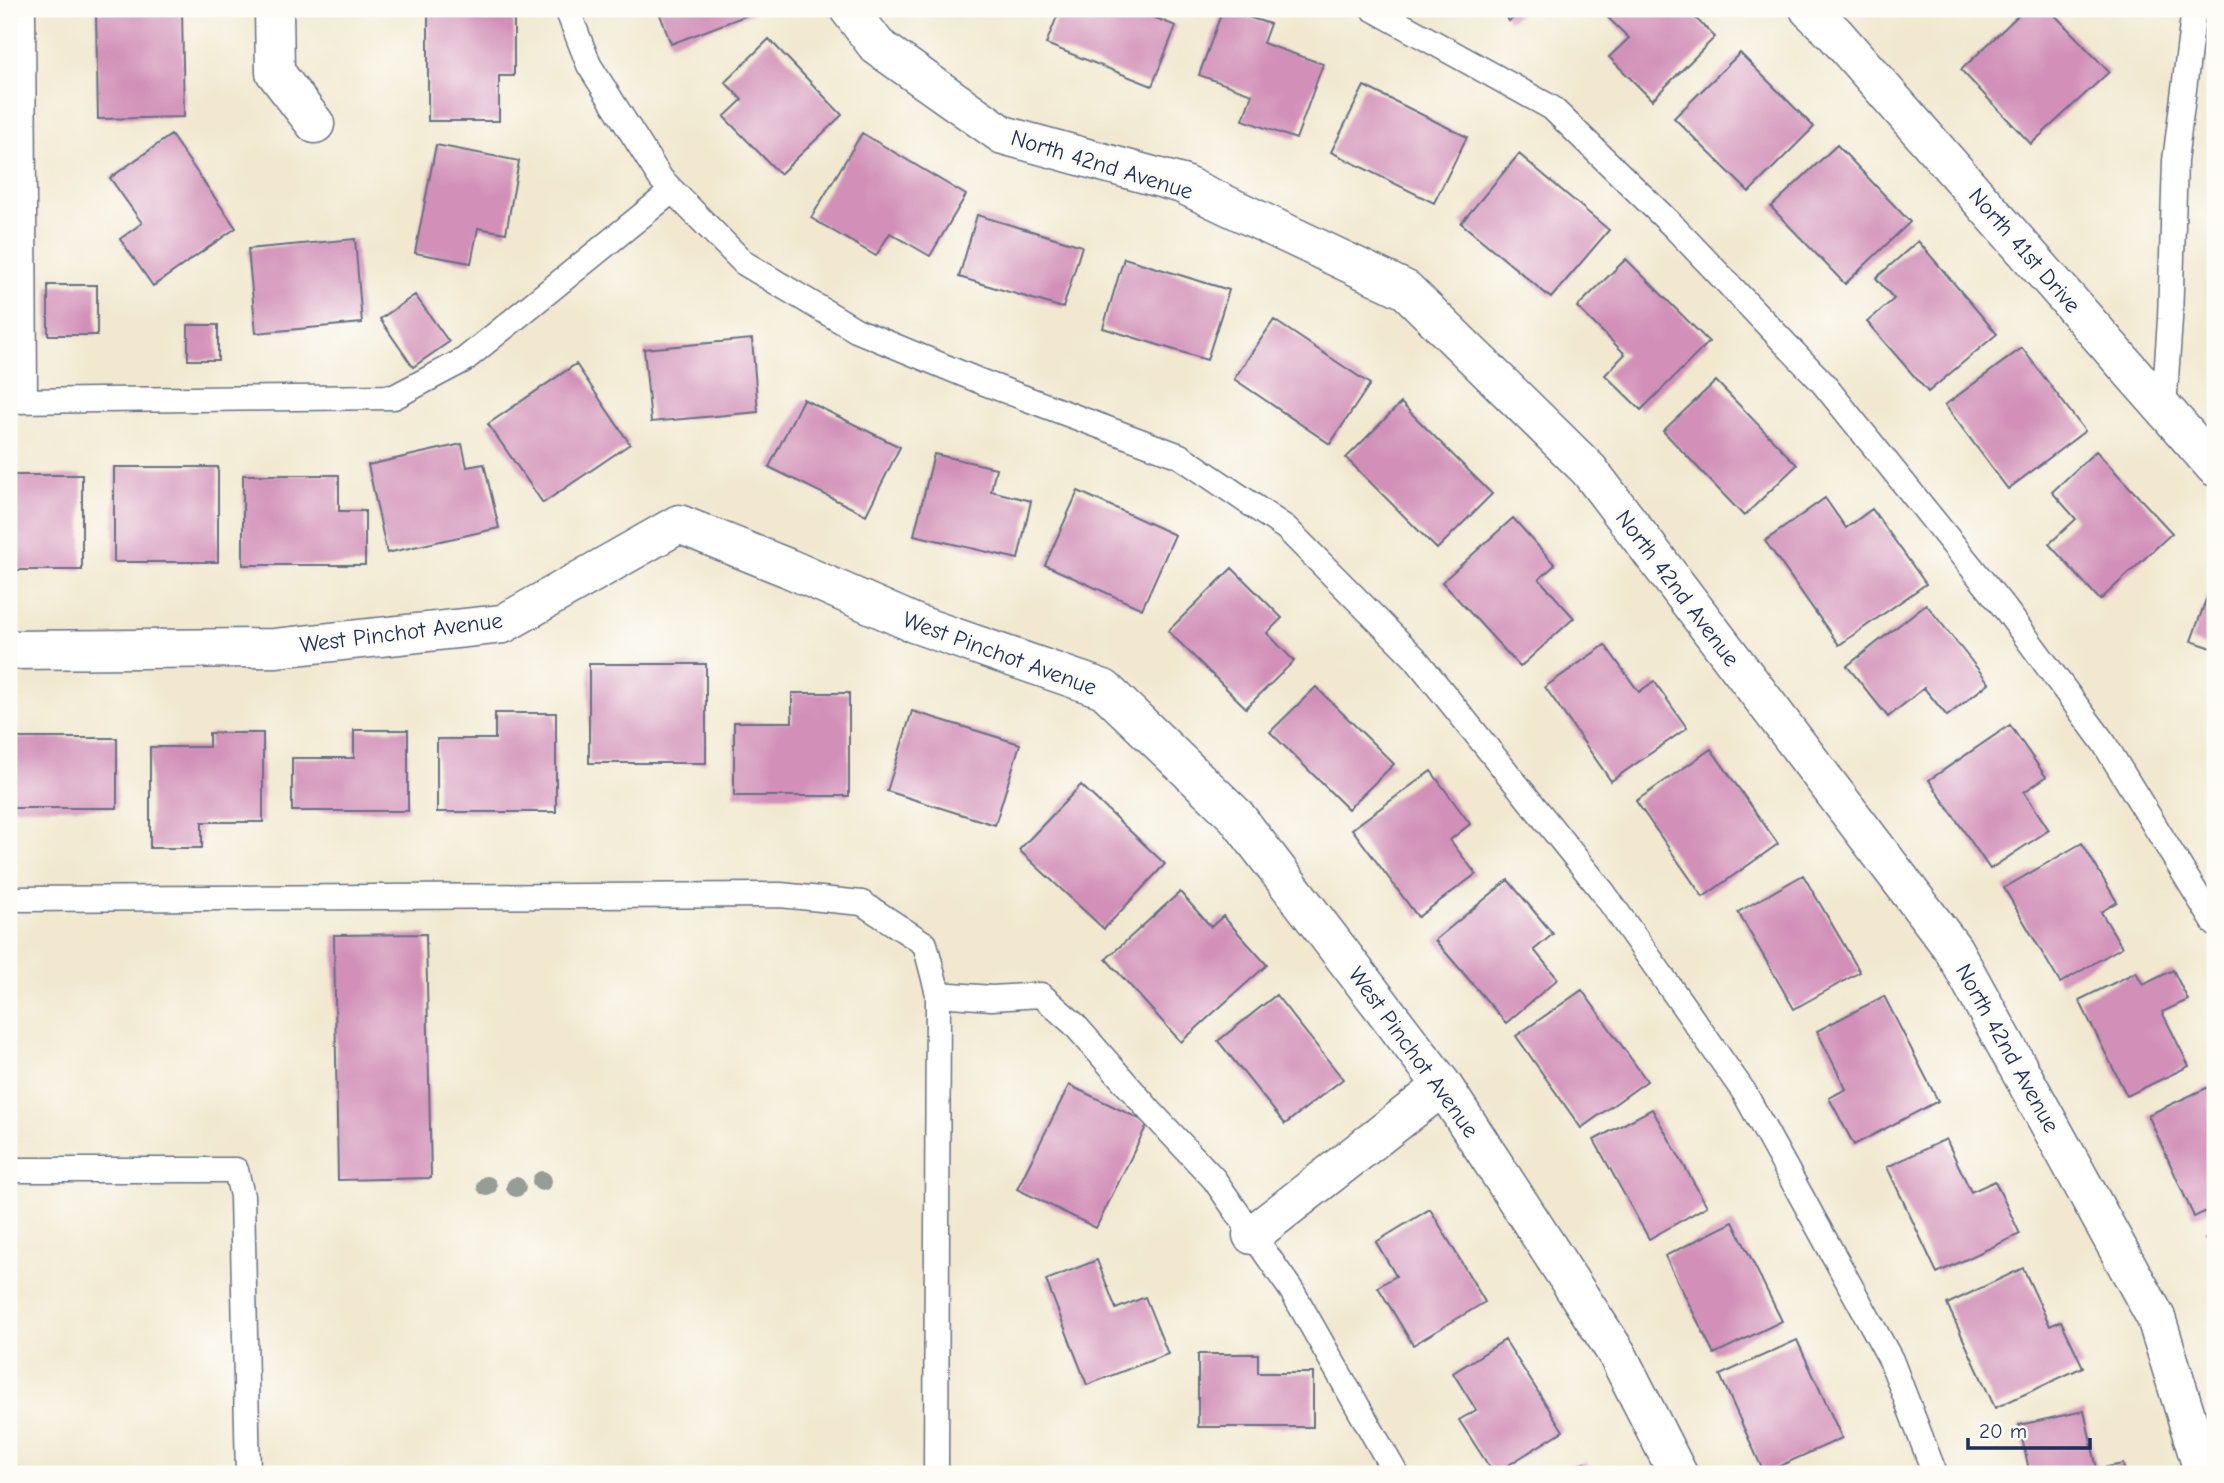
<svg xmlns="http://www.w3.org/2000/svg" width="2224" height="1483" font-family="'Comic Neue',sans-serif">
<rect width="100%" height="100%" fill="#fdfcf7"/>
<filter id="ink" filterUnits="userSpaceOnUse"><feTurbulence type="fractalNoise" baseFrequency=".0143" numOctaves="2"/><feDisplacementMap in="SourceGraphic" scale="14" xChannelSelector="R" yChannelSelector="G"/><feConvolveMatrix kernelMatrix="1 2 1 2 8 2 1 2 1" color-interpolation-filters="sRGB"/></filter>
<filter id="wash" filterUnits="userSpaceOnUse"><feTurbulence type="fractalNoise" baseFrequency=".00686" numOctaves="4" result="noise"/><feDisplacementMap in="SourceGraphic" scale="28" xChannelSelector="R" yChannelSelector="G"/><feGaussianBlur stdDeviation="1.57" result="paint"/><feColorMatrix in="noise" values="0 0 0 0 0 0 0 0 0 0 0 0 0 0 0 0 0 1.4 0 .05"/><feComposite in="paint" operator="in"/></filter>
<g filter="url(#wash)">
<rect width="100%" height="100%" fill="#f1e8cf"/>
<g id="blocks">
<path fill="#d290b8" d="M658,9H752L753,13L671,44Z
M1060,9H1153L1150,16L1176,26L1152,86L1046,44Z
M1223,9L1270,24L1263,43L1323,64L1296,139L1243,120L1252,94L1199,75Z
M1501,9H1527L1509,21Z
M1599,9H1686L1715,37L1652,100L1609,57L1629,38Z
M2025,9H2049L2109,72L2031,144L1961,70Z
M182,10L184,117L98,119L96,11Z
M428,12H514V76H499V121H428Z
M769,39L842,115L780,174L724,117L742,100L725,82Z
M1740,53L1814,127L1749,192L1674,118Z
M1364,86L1467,137L1434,203L1331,152Z
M862,133L966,195L930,256L890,233L876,256L811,218Z
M171,135L236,228L153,286L120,239L142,223L110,178Z
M436,145L519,161L506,233L478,228L471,263L415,253Z
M1837,145L1910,222L1845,284L1771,207Z
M1519,154L1609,230L1551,298L1461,223Z
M977,215L1082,246L1063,308L959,277Z
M355,239L362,323L256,333L248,249Z
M1918,241L1997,334L1928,392L1867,322L1894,299L1876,278Z
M1124,258L1229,290L1207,360L1103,328Z
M1626,259L1709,342L1641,410L1605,375L1625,354L1577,307Z
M48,285H97V335H48Z
M415,295L449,342L413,367L380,319Z
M1274,320L1370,384L1330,444L1234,379Z
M188,325H218V360H188Z
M752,339L758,412L651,422L644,349Z
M2022,348L2085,431L2008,489L1945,405Z
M576,364L630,444L543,503L488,424Z
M1716,381L1797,465L1744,516L1663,431Z
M803,399L900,447L866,515L769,467Z
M1401,403L1492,494L1437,549L1346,458Z
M462,444L467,467L484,464L499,528L387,553L368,465Z
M2096,451L2172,533L2100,600L2049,544L2076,519L2052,492Z
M934,454L996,468L991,491L1031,501L1018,559L914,535Z
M114,467H218V562H114Z
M9,475H82V570H9Z
M243,475H339V511H365V565H243Z
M1078,491L1175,535L1142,609L1045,565Z
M1825,498L1846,528L1872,509L1926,584L1839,645L1765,541Z
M1513,518L1555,565L1539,579L1574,618L1520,667L1442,582Z
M1232,568L1282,618L1267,633L1294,661L1246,708L1168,631Z
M2215,575V649L2191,641Z
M1926,604L1989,683L1947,716L1924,688L1888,717L1847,666Z
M1605,645L1639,692L1654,681L1687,728L1611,781L1545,687Z
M589,664H706V763H589Z
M1316,687L1394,764L1348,809L1270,732Z
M792,693H849V796H734V722H792Z
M912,711L1020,744L995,825L887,791Z
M495,713H556V812H437V739H495Z
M2010,725L2046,777L2024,792L2049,830L1990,869L1929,780Z
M354,730H408V811H292V758H354Z
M209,733H263V822H202V848H150V747H209Z
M9,738H117V808H9Z
M1711,749L1778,844L1703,897L1636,801Z
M1431,771L1470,824L1450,840L1476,874L1418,917L1352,829Z
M1081,785L1165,864L1104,929L1019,850Z
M2082,843L2117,902L2101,912L2122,947L2060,983L2004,888Z
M1803,875L1860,972L1794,1009L1738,912Z
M1508,880L1553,934L1534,950L1558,979L1506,1023L1435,940Z
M1180,892L1211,927L1223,916L1267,965L1181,1042L1106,959Z
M426,934L431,1178L338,1180L334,935Z
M2173,970L2188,1000L2162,1012L2189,1066L2127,1096L2079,1000L2136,972L2143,985Z
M1582,990L1647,1081L1581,1128L1516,1036Z
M1276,995L1343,1079L1285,1124L1218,1041Z
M1884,996L1938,1101L1854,1145L1829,1098L1846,1089L1817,1031Z
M1069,1085L1148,1123L1096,1228L1017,1189Z
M2213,1085L2215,1091V1207L2194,1217L2148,1115Z
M1652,1109L1707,1206L1649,1239L1594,1140Z
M1946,1139L1971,1192L1995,1181L2020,1234L1937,1273L1887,1167Z
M1430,1209L1485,1302L1413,1345L1378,1287L1396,1276L1376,1242Z
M1733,1222L1782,1321L1714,1354L1665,1256Z
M2215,1234V1259L2205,1239Z
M1097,1260L1116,1309L1145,1297L1168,1354L1087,1385L1046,1280Z
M2023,1268L2050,1326L2061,1321L2083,1367L1995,1408L1947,1304Z
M1505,1340L1563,1431L1494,1474L1459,1420L1476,1410L1453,1373Z
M1797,1340L1842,1438L1764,1473L1720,1375Z
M1198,1354H1258V1373H1313V1427H1198Z
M2084,1411L2097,1469L2123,1464L2125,1474H2030L2019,1425Z
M1585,1462L1590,1474H1555Z"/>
</g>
</g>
<g filter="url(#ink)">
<use href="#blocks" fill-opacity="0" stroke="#667086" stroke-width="2"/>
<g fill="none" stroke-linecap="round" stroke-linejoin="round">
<defs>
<path id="lane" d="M23,9L25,401
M567,9L589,65L661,179L744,263L856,330L982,382L1180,456L1286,528L1415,658L1603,892L1744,1092L1891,1360L1935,1474
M1373,9L1552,108L1674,227L1822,382L2006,610L2104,743L2215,924
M9,401L394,397L464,360L672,191
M2164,408L2170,319L2175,161L2194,9
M9,899L780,895L862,903L925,944L938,994L992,998L1041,995L1074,1024L1150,1111L1214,1179L1292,1291L1396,1474
M9,1170H236L242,1196L248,1474
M936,1474L938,994"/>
<path id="street" d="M274,9L275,72L315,124
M849,9L877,46L1003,135L1182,184L1406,290L1589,470L1953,949L2156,1318L2204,1474
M1809,9L1835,34L2215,467
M9,650L275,648L503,624L679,524L788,568L916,624L1104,689L1236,816L1443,1086L1617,1354L1678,1474
M1252,1235L1443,1086"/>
</defs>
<use href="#lane" stroke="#667086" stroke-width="27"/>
<use href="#street" stroke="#667086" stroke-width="41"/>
<use href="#lane" stroke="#fff" stroke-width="24"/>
<use href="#street" stroke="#fff" stroke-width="38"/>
</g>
<g fill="#969d94">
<circle cx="542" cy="1181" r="10"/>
<circle cx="487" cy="1186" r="10"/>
<circle cx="516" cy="1187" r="10"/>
</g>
</g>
<g text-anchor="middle" stroke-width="6" stroke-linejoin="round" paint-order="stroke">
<g font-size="23" fill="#1b2f5e" stroke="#fdfcf7">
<text transform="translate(1102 164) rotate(17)" y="8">North 42nd Avenue</text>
<text transform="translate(2025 250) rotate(49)" y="8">North 41st Drive</text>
<text transform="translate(1678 588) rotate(53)" y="8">North 42nd Avenue</text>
<text transform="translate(401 632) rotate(-7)" y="8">West Pinchot Avenue</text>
<text transform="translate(1000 653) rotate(20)" y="8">West Pinchot Avenue</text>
<text transform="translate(2008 1048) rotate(61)" y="8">North 42nd Avenue</text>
<text transform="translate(1414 1052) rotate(54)" y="8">West Pinchot Avenue</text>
</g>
</g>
<rect width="2224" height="1483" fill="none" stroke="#fdfcf7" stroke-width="35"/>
<path d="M1968 1438v10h122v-10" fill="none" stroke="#1b2f5e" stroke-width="3.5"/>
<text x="1979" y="1438" font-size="21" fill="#1b2f5e" stroke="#fdfcf7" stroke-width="5" paint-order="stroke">20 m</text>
</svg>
